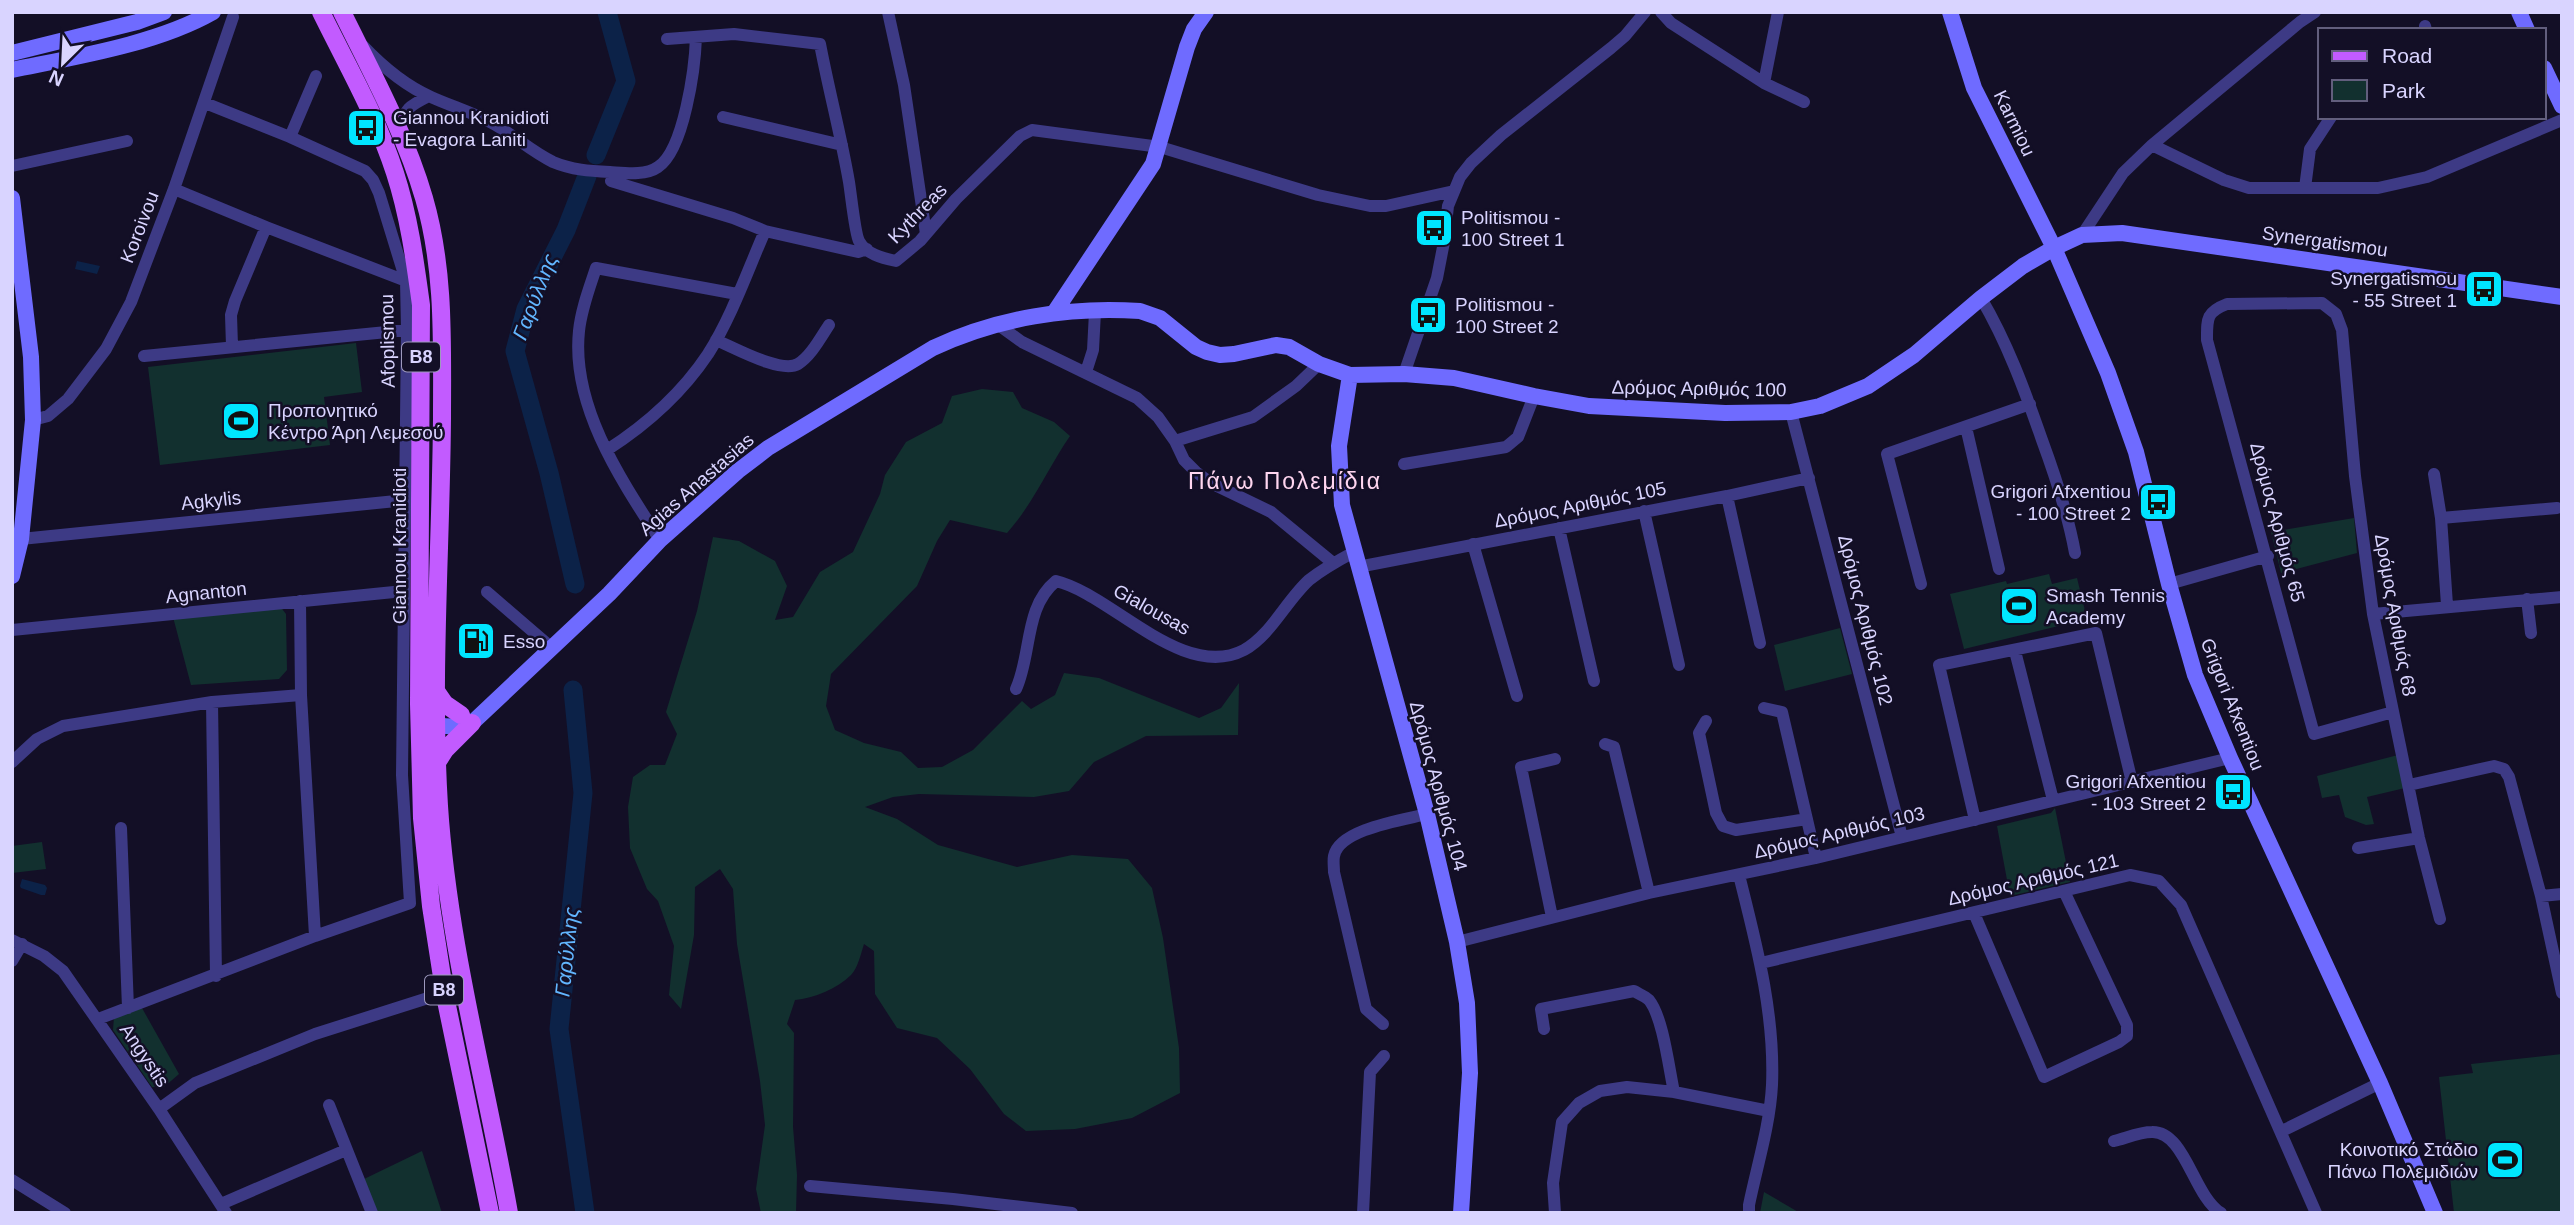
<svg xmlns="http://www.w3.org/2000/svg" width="2574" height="1225" font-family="Arial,sans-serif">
<rect width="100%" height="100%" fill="#130f26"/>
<path fill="#12302f" d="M356,343L362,392L324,397L330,445L160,465L148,367Z
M982,389L1013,392L1022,408L1054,422L1070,436C1048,468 1033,504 1007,533L950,520L937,541L917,586L831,674L826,706L835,730L864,743L901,752L918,768L942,767L973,750L1022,701L1031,709L1055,695L1064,673L1099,678L1199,718L1221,708L1239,683L1238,735L1146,736L1094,762L1069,791L1034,797L919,794L893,797L865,807L897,819L938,845L1017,867L1072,855L1128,859L1152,888L1163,938L1179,1048L1180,1093L1132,1118L1075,1129L1026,1131L1004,1114L970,1069L937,1038L897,1028L875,994L874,951L864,944C861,953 858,968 851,975C837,989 814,998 795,1000L787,1024L794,1033L793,1127L797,1175L796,1213H761L756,1189L765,1125L760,1081L737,944L733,889L720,869L695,887L694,935L681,1009L669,995L674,946L658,901L647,889L630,848L628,807L633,777L650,765H665L677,734L666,712L697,611L713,537L739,541L775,561L787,586L775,620L793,617L820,572L853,552L880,494L885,475L906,442L942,423L952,396Z
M2354,518L2357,553L2281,573L2271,532Z
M2049,574L2052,584L2077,578L2087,619L1964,649L1950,594L2006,581L2007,584Z
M279,605L286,614L287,670L279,679L191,685L173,617Z
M1840,628L1852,674L1785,691L1774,645Z
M2398,755L2405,788L2367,797L2374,824L2366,825L2345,817L2339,795L2322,798L2317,776Z
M2055,808L2070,882L2010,896L1997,826L2051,813Z
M42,842L46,869L12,873V846Z
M142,1008L179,1074L164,1087H152L113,1030L114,1017Z
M2562,1054V1213H2454L2439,1077L2473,1073L2471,1064Z
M422,1151L442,1213H376L362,1180Z
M1764,1192L1800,1213H1760Z"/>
<path fill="#0c2248" d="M77,261L100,266L97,274L75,269Z
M22,879L45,885L47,888L45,895H41L21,888L20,886Z"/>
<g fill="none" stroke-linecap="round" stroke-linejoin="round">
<path stroke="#0c2248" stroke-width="19" d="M596,155L626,81L607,12
M575,584L549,473L515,351L526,309L566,230L587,176
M573,690L583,793L559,1029L585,1213"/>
<path stroke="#3d3a85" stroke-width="12" d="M888,12L904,85L926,234
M1661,12L1671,23L1764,83L1804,102
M2425,26L2426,30
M667,39L734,34L820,44C829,91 841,136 849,182C851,194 855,234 859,241C866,254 882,258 896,261L920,241L956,199L1020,136L1032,130L1160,147L1318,195L1370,206H1386L1454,191
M363,46C382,66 406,86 431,97C451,106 471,112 490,122C512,133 530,151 553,162C572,170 590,171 610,172C625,173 645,176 658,167C684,150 695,68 696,37
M1764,83L1778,12
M723,117L842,145
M399,130C405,108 409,106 429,96
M290,137L316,76
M2152,145L2224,180L2249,188H2378L2427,177L2562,120
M12,166L127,141
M611,181L733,218L765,231L858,252L867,249
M2305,188L2310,149L2331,117
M174,189L266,227L406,281
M2082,235L2123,173L2152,145L2300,22L2315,12
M1981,298C2007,342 2025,391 2042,440C2056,478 2068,514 2075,553
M997,324L1022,342L1137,398L1158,417L1175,441L1184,460L1196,472L1211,483L1271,512L1333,563
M716,340C733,347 781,374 798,364C811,356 821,337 829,325
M232,346L231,315L235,301L266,227
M144,356L407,330
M1086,372L1093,350L1095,312
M1404,374L1437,278L1444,242L1448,206L1460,177L1471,163L1501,135L1611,48L1625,36L1645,12
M1791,412L1902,837
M33,420L48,416L68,399L106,349L131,302L174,189L233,17
M1966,427L1999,569
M1175,441L1253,417L1296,386L1319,364
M607,450C646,425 682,393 708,354C732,316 747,272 765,231
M1404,464L1506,447L1518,437L1534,396
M2434,474L2441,518L2447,605
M1727,496L1760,643
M1644,511L1679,665
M2441,518L2557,508
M1559,528L1594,681
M21,539L406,500
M660,540C621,480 571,406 579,331C581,310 589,289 596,268L737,294
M1473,544L1517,696
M1358,567L1727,496L1809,478
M1921,584L1887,454L2030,404
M2169,584L2268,556
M487,592L552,648
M2527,599L2531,633
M300,601L301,695L315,936
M2373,614L2562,597
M12,630L404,591
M2015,651L2053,800
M1016,689C1032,654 1024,607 1056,581C1111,594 1183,682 1244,650C1271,635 1286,601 1309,580C1323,569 1339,560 1354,552
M212,702L216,976
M1764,708L1782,712L1816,858
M2393,712L2314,734L2207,340C2207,319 2206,312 2227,304L2322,303L2336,314L2342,330L2355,476L2373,614L2419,838L2440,919
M1706,721L1699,733L1716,813L1723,826L1736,830L1807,819
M1605,744L1614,747L1649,893
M12,762L37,739L63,726L212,702L301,695
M2409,785L2494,766L2504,769L2509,777L2541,896L2562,993
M1975,820L1939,665L2096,633L2132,782
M121,828L128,1008
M2358,848L2419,838
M1739,875C1756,943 1775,1013 1772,1085C1770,1125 1757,1166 1749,1205V1213
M2541,896L2562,894
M1974,913L2044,1077L2119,1042L2127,1036V1025L2064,891
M1552,917L1521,767L1555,759
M12,940L44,956L63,971L159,1109L226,1213
M1457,942L1649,893L1816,858L2230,758
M12,961L22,944
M1761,963L2130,875L2159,881L2181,905L2316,1213
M98,1019L315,936L410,903L402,775L407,330L406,281L379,193L373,180L365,171L290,137L205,103
M1383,1024L1366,1009L1334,872C1334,867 1333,861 1334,856C1339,829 1403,820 1427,814
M1544,1029L1541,1009L1634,991C1639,994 1645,996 1649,1000C1663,1017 1669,1069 1674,1092
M329,1105L372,1213
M159,1109L195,1083L315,1034L428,998L445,996
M2282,1131L2380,1083
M2114,1141C2126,1138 2140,1132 2152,1132C2185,1131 2194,1197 2221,1213
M12,1180L65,1213
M810,1186L953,1199L1072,1213
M221,1204L346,1150
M1363,1213L1370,1072L1384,1056
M1555,1213L1553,1183L1562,1122L1579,1103L1600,1091L1627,1087L1674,1092L1769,1111"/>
<path stroke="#6f6bff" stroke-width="16" d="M1950,12L1974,88L2054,248L2108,373L2136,452L2169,584L2195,675L2230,758L2380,1083L2435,1213
M2519,12L2527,30
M12,53L137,22L164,12
M2544,68L2562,106
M12,70C75,57 157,44 213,12
M12,198L31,357L33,420L21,539L12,576
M1054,313L1153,164L1187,47L1194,29L1206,12
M1350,375L1339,446L1342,505L1427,814L1457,942L1467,1003L1470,1073L1461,1213
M427,722C441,727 458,728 472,723L609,594L660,540L738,471L768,448L933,348C997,318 1070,306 1140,311L1160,318L1196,347L1207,352L1220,355L1234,354L1276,345L1289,347L1319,364L1350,375L1404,374L1454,378L1534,396L1589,406L1725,413L1791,412L1820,406L1868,386L1914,355L1981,298L2023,266L2054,248L2082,235L2122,233L2562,297"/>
<path stroke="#c25bff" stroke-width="18" d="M321,12C347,65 377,117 395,173C409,216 415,261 421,305L419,704L422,818L431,906L445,996L490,1213
M342,12C372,73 405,133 424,198C445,270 442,344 442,418C441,548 431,677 439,806C448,944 485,1077 509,1213
M436,691L445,704L461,715
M438,761L445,750L472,723"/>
</g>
<defs>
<symbol id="bus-square" viewBox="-11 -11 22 22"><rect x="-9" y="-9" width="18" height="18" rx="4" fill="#00e5ff" stroke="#130f26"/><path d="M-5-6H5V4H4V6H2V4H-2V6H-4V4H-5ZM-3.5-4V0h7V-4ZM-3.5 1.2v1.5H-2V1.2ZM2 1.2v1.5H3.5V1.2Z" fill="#111"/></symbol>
<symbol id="stadium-square" viewBox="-11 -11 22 22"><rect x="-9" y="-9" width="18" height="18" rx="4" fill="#00e5ff" stroke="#130f26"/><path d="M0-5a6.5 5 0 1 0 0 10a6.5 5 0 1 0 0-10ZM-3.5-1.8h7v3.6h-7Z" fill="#111"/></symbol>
<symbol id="fuel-square" viewBox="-11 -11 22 22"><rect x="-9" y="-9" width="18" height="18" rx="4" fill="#00e5ff" stroke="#130f26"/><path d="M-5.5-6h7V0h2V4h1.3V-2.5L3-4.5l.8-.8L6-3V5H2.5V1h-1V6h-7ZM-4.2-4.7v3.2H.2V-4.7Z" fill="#111"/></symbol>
</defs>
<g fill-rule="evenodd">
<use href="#bus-square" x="344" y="106" width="44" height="44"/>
<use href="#bus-square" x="1412" y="206" width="44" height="44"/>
<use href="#bus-square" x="2462" y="267" width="44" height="44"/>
<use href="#bus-square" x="1406" y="293" width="44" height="44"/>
<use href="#stadium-square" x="219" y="399" width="44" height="44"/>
<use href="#bus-square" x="2136" y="480" width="44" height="44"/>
<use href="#stadium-square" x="1997" y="584" width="44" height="44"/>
<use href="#fuel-square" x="454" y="619" width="44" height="44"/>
<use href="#bus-square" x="2211" y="770" width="44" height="44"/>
<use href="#stadium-square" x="2483" y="1138" width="44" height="44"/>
</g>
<g text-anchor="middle" stroke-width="5" stroke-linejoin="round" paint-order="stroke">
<g fill="#130f26" stroke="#9e99be" stroke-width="2">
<rect x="402" y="342.5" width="38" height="29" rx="5"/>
<rect x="425" y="975.5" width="38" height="29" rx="5"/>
</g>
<g font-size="18" font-weight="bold" fill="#d9d4ff">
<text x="421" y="363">B8</text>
<text x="444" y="996">B8</text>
</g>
<g font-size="19" fill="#d9d4ff" stroke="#130f26" text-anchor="start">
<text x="393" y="124">Giannou Kranidioti<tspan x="393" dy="22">- Evagora Laniti</tspan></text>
<text x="1461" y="224">Politismou -<tspan x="1461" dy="22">100 Street 1</tspan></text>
<text x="2457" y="285" text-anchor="end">Synergatismou<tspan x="2457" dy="22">- 55 Street 1</tspan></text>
<text x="1455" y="311">Politismou -<tspan x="1455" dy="22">100 Street 2</tspan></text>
<text x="268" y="417">Προπονητικό<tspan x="268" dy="22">Κέντρο Άρη Λεμεσού</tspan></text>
<text x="2131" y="498" text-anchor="end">Grigori Afxentiou<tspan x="2131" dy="22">- 100 Street 2</tspan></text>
<text x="2046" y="602">Smash Tennis<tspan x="2046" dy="22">Academy</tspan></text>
<text x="503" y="648">Esso</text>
<text x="2206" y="788" text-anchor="end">Grigori Afxentiou<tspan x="2206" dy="22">- 103 Street 2</tspan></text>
<text x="2478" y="1156" text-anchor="end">Κοινοτικό Στάδιο<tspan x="2478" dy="22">Πάνω Πολεμιδιών</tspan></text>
</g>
<g font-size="19" fill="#d9d4ff" stroke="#130f26">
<text transform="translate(2015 123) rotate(64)" y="7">Karmiou</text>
<text transform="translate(917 213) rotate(-46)" y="7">Kythreas</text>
<text transform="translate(139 227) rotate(-69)" y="7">Koroivou</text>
<text transform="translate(2325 241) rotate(8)" y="7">Synergatismou</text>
<text transform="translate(387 341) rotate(-91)" y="7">Afoplismou</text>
<text transform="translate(1699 388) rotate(1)" y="7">Δρόμος Αριθμός 100</text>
<text transform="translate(696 484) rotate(-41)" y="7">Agias Anastasias</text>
<text transform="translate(211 500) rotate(-6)" y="7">Agkylis</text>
<text transform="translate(1580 504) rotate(-11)" y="7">Δρόμος Αριθμός 105</text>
<text transform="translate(2278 522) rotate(75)" y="7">Δρόμος Αριθμός 65</text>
<text transform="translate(399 546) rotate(-90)" y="7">Giannou Kranidioti</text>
<text transform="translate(206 592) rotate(-6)" y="7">Agnanton</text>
<text transform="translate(1152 609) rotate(29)" y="7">Gialousas</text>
<text transform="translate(2396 615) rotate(80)" y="7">Δρόμος Αριθμός 68</text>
<text transform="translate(1866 620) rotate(76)" y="7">Δρόμος Αριθμός 102</text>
<text transform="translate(2233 704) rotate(68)" y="7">Grigori Afxentiou</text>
<text transform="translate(1439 786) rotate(75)" y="7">Δρόμος Αριθμός 104</text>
<text transform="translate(1839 832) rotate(-13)" y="7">Δρόμος Αριθμός 103</text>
<text transform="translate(2033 879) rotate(-13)" y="7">Δρόμος Αριθμός 121</text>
<text transform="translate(145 1055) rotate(56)" y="7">Angystis</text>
</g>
<g font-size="21" font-style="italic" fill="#62b6ff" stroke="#130f26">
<text transform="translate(535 297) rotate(-69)" y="7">Γαρύλλης</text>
<text transform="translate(567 952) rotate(-84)" y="7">Γαρύλλης</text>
</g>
<g font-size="23" letter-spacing="2" fill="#ffd6f0" stroke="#130f26">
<text x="1285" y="489">Πάνω Πολεμίδια</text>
</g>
</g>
<rect width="2574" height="1225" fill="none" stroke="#d9d4ff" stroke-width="28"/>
<rect x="2318" y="28" width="228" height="91" fill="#130f26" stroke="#625e7d" stroke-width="2"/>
<rect x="2332" y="51" width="35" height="10" fill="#c25bff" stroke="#625e7d" stroke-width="2"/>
<text x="2382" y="63" font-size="21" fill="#d9d4ff">Road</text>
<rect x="2332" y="80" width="35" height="21" fill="#12302f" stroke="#625e7d" stroke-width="2"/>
<text x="2382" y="98" font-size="21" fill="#d9d4ff">Park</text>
<g transform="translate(63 63) rotate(204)" stroke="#130f26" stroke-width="5" paint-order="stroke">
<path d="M0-5L12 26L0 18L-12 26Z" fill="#d9d4ff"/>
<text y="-10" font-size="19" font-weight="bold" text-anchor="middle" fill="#d9d4ff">N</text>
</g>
</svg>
